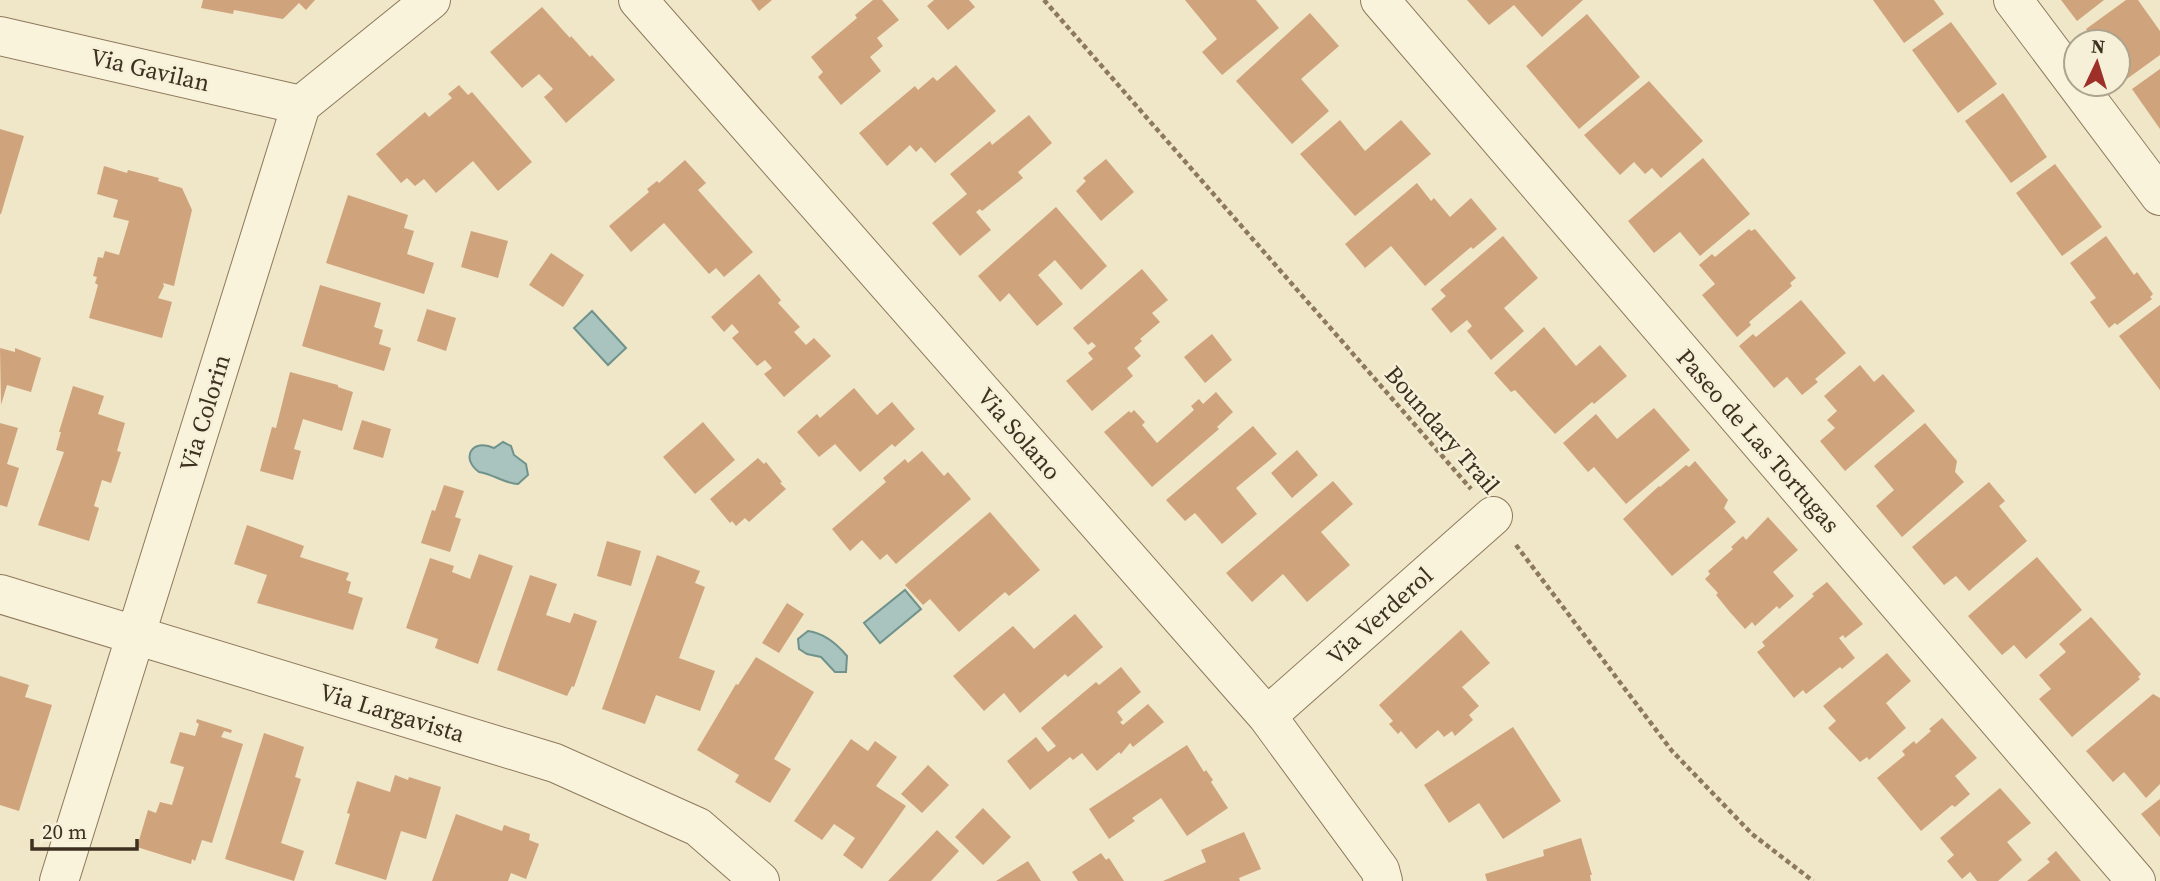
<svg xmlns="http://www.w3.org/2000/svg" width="2160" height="881" font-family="'Source Serif 4',serif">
<rect width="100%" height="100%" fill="#f0e6c8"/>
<path fill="#a9c4be" stroke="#6f938c" stroke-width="2" d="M592,311L626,348L608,365L574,328Z
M503,442L511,446L514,455L526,464L528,475L518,484C506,484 493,474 479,472C460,458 472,438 494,448Z
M905,590L921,609L880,643L864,623Z
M808,631C823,633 837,644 847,656L846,672H835L821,657L807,654L799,649L798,639Z"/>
<path fill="#cfa47d" d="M203,0H315L306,10L299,3L283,19L234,10L233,14L201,8Z
M751,0H772L759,11Z
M873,0H882L899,20L877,38L883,46L870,57L881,71L841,105L818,77L823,72L811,57L857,18L855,15Z
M934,0H969L975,7L948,30L927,6Z
M1185,0H1256L1279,28L1222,75L1202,52L1217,39Z
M1467,0H1583L1542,37L1514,5L1489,25Z
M1873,0H1934L1944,14L1904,43Z
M2061,0H2104L2077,21Z
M2126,0H2138L2160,31V55L2124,81L2118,73V42H2095L2086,29Z
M542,7L570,38L571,36L590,57L592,55L615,80L566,123L544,97L553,89L539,74L522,88L490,52Z
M1310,13L1339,46L1301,79L1329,111L1292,144L1236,81Z
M1587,14L1640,77L1579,129L1526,66Z
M1951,22L1997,84L1958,113L1912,50Z
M956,65L996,111L935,163L921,147L916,152L910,145L887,166L859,133L915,86L918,90L933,77L937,81Z
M2160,69V129L2132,89Z
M1649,81L1703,141L1661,178L1652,168L1645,174L1634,162L1620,175L1584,135Z
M459,85L468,95L472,92L532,162L498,191L473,161L436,193L424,179L415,186L407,178L401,183L376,154L425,112L429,117L452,98L448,94Z
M2003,93L2047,157L2011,183L1965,121Z
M1029,115L1052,143L1018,172L1023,178L982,211L980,209L976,212L991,230L960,256L932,223L967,194L950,174L990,141L992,145Z
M1340,120L1365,151L1401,120L1431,154L1355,216L1300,154Z
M0,129L24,136L1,214H0Z
M1703,158L1750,214L1700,256L1680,232L1654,253L1628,221Z
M1106,159L1134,192L1101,221L1076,191L1086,181L1083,178Z
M685,160L706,183L698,190L753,252L724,277L716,268L709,274L664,223L631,252L609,226L649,192L647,189L657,181L659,183Z
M2055,164L2102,227L2062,256L2016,193Z
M104,166L127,173L128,170L159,178L158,181L182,188L192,210L174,286L163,283L164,286L158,298L172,302L162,338L89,318L98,285L95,283L97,277L93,276L98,257L103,258L105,251L119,255L129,221L113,217L118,200L97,194Z
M1417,183L1431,201L1434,198L1450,217L1471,198L1497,229L1473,249L1471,247L1425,286L1391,246L1365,268L1345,244Z
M348,195L408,215L404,228L414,231L407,254L434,263L424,294L326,263Z
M1056,207L1107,266L1081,290L1055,260L1038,275L1063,304L1037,326L1009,293L1000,302L978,276Z
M1749,229L1751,231L1755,229L1796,278L1790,283L1792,286L1749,322L1751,325L1737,337L1702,295L1715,284L1699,265L1712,254L1715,257Z
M471,231L508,241L498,278L461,267Z
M1503,236L1538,278L1504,308L1524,331L1491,360L1467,331L1472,326L1467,320L1451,333L1431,309L1446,296L1440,290Z
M2106,236L2134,275L2137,272L2153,294L2150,297L2152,299L2117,325L2115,323L2109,328L2090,302L2096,298L2070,263Z
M551,253L584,275L563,307L529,285Z
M1142,269L1168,300L1152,313L1160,322L1140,339L1142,341L1134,348L1141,356L1127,368L1133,376L1092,411L1066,381L1093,359L1088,353L1096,346L1092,342L1088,345L1073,328Z
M759,274L781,300L778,303L800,327L794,332L806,345L814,338L831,356L784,397L764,374L772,368L765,360L757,366L732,338L739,332L732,324L724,332L711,317Z
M320,285L381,303L374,327L383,330L379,344L391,348L384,371L302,346Z
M1801,300L1846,353L1815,379L1818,382L1802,395L1787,377L1774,388L1739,346L1753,334L1756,337Z
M2160,305V390L2119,336Z
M427,309L456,318L446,351L417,341Z
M1544,327L1576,366L1600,345L1627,376L1594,404L1592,402L1555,434L1515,390L1511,392L1494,373Z
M1212,334L1232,360L1205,383L1184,357Z
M0,348L15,352V348L41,358L31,392L7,385L1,405Z
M1860,365L1874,382L1883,374L1915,411L1845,471L1820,441L1835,428L1827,420L1837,411L1824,396Z
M290,372L338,385V387L353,392L342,431L303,419L294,449L301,451L293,480L260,471L272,427L276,428Z
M73,386L104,396L98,414L125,423L117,451L121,452L111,483L102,480L94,506L99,508L89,541L38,525L64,452L56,450L61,432H59Z
M854,388L877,415L892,402L915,429L895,447L892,444L860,472L835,444L819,457L797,432L817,414L820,418Z
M1216,392L1233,412L1217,427L1219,429L1152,487L1104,432L1129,411L1131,413L1134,410L1145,422L1142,425L1157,443L1194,410L1191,406L1199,399L1203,404Z
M1654,408L1690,450L1626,504L1594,467L1588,472L1563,443L1596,414L1617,439Z
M362,420L391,429L383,458L353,449Z
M703,422L735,460L695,494L663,457Z
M0,423L18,428L7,464L19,468L7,507L0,505Z
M1925,423L1957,461L1955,472L1964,482L1902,537L1876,506L1894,490L1874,466Z
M1253,426L1277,454L1236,488L1257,514L1222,544L1195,513L1185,521L1166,500Z
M1297,450L1318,475L1292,498L1271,473Z
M922,451L944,476L948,472L971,499L896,564L887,554L880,560L862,540L850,551L832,529L886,482L883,478L905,459L908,463Z
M758,458L764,464L766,462L782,482L780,483L786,489L749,522L745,518L736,526L732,521L730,523L710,499Z
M1695,461L1728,500L1724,508L1736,522L1672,576L1623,519L1659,486L1660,487L1686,465L1689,467Z
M1333,481L1353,504L1321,532L1350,565L1307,602L1283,574L1252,602L1226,573Z
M1989,482L2005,501L1999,506L2027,541L1969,591L1956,576L1944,585L1912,547Z
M444,485L464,491L455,517L461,519L450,552L421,543L432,510L435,511Z
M990,512L1040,570L1009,596L1005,592L959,632L930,599L923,605L905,585Z
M1768,517L1798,550L1773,572L1794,596L1779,609L1777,606L1755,626L1752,622L1745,629L1729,611L1716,595L1718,593L1705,579L1710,574L1708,571L1733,549L1731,547L1743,536L1746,540Z
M247,525L304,546L300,557L349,573L346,580L351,582L348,593L363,598L353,630L257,603L267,575L234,564Z
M607,541L641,551L631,586L597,576Z
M479,554L513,566L478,664L435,648L438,639L406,628L430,558L454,566L452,572L470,579Z
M657,555L700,571L695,583L705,587L679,658L715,671L700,711L656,695L645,724L602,709Z
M2037,557L2082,610L2026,659L2014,645L2002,655L1968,616Z
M530,575L557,584L546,615L570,623L574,613L597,621L574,687L572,686L567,696L497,670Z
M1827,582L1863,624L1845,638L1843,635L1839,638L1855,658L1842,669L1840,667L1806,694L1803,690L1794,698L1757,652L1765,646L1762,642L1814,596L1812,594Z
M787,603L804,614L779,653L762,643Z
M1075,614L1103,647L1068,677L1065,674L1020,713L1004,693L984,711L953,676L1013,626L1034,649Z
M2091,617L2141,674L2138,677L2140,679L2072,737L2039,699L2051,689L2039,675L2066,652L2059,644Z
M1461,630L1490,663L1462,687L1479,706L1469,715L1473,720L1455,736L1452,731L1444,737L1438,730L1416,749L1401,731L1398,734L1389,724L1393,721L1379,705Z
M1887,653L1911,681L1886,703L1906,728L1869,760L1867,757L1860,762L1828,728L1836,721L1823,706Z
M756,657L814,692L774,759L791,769L770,803L735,782L739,775L697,750L736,684L738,685Z
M1121,667L1141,692L1117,712L1123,720L1120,722L1123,725L1148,704L1164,722L1133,747L1130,743L1121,754L1119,752L1097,771L1082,753L1073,760L1070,757L1030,790L1007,761L1036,737L1048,752L1056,746L1041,728L1096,682L1099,685Z
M0,676L29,685L25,697L52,705L19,811L0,805Z
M2153,694L2160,698V784L2146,798L2124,772L2113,782L2086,751Z
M1942,718L1977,758L1955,776L1970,794L1955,807L1952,805L1921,831L1877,778L1905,755L1902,751L1914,741L1916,744L1931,731L1929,729Z
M197,719L232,730L231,733L224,731L221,737L243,744L212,843L202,840L195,861L192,859L191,864L137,847L148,810L156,813L160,802L172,805L184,767L170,763L180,732L195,736L199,724L196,722Z
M1513,727L1561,801L1503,839L1479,803L1449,823L1424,785Z
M264,733L304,747L295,777L301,779L281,843L304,851L294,881L225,859Z
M851,739L868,751L875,741L897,757L876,786L906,806L862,869L843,855L855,838L834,824L822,840L794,821Z
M1187,745L1204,772L1206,770L1213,780L1211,782L1228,808L1187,836L1161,798L1132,818L1135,821L1109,839L1089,809Z
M928,765L949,785L922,813L901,794Z
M395,775L408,780L409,777L441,787L426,839L401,831L386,880L335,864L350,814L347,813L357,781L390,792Z
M2000,788L2031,823L2007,842L2022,860L1998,881H1977L1970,872L1962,879L1947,861L1954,855L1940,838Z
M2160,799V837L2141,814Z
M983,808L1011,837L983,865L955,837Z
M456,814L502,831L504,825L530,834L529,840L539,844L526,879L511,873L508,881H432Z
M937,830L959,851L931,881H888Z
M1244,832L1261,869L1239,878L1240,881H1163L1206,862L1201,850Z
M1581,838L1592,875H1590L1591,881H1487L1485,874L1544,856L1543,850Z
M2056,851L2081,881H2027L2050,862L2047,859Z
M1101,853L1106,860L1109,858L1124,881H1078L1072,872Z
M1028,861L1041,881H996Z"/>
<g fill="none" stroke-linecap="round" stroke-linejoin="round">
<defs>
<path id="minor" d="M638,0L1267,716L1380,870L1383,881
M2013,0L2160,196
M0,36L301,105
M0,594L555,763L698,827L760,881
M1267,716L1493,516
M59,881L301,105L431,0"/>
<path id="tertiary" d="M1380,0L2136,881"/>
</defs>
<use href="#minor" stroke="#8d795c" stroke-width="40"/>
<use href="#tertiary" stroke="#8d795c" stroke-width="40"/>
<path stroke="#8d795c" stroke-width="4.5" stroke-dasharray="5 3.5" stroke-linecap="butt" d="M1044,0L1471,489
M1516,545L1672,751L1752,834L1813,881"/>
<use href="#minor" stroke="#faf3dc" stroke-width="38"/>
<use href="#tertiary" stroke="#faf3dc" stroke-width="38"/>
</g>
<g text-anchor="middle" stroke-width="5" stroke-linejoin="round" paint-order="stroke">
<g font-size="24" fill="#3d3020" stroke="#f7f0d8">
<text transform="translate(150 70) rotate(13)" y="8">Via Gavilan</text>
<text transform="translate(205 413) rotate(-73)" y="8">Via Colorin</text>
<text transform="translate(1442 430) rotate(49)" y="8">Boundary Trail</text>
<text transform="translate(1019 434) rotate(49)" y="8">Via Solano</text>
<text transform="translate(1758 441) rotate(49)" y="8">Paseo de Las Tortugas</text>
<text transform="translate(1380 616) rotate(-42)" y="8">Via Verderol</text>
<text transform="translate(392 713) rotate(17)" y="8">Via Largavista</text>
</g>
</g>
<g transform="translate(2097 63) rotate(4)"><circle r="33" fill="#f7f0d8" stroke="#ada38e" stroke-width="2"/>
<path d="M0-5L12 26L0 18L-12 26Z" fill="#9e302a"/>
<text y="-10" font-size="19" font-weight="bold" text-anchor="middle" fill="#3d3020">N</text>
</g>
<path d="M32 839v10h105v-10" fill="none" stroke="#3d3020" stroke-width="3.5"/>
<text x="42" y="839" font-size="21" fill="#3d3020" stroke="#f7f0d8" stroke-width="5" paint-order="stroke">20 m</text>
</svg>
